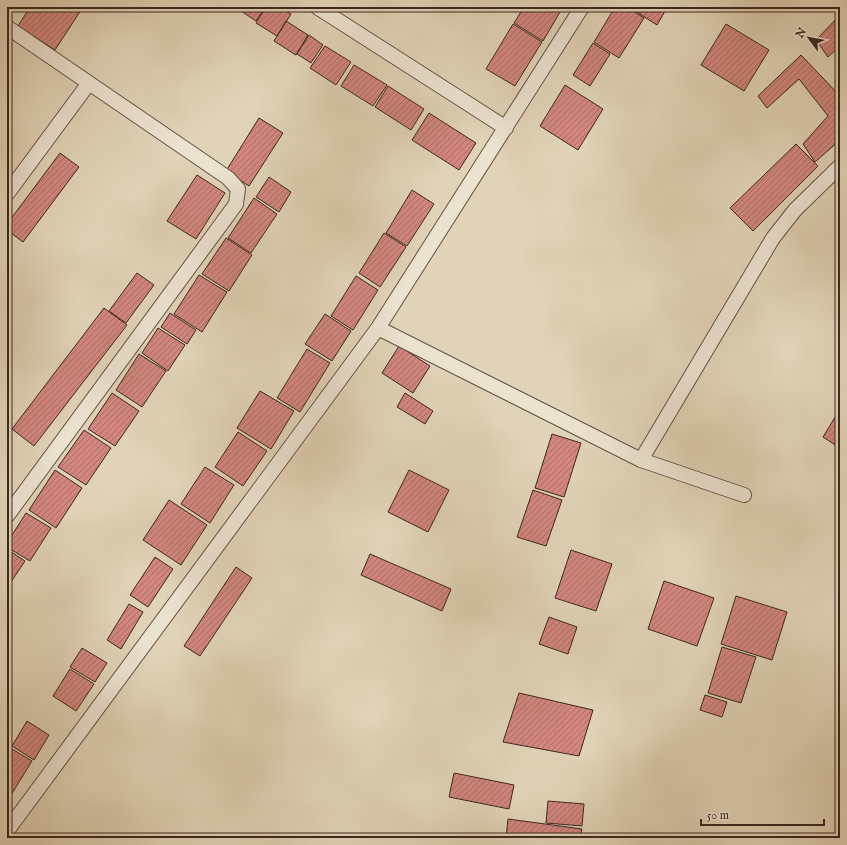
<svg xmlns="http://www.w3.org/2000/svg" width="847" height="845" font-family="'IM FELL English',serif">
<defs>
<pattern id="building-hatch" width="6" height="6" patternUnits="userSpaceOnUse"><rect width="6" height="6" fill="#d2867f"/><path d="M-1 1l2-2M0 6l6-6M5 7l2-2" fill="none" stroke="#ac6e67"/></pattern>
</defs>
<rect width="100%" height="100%" fill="#e1d3b7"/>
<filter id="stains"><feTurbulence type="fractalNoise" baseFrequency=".005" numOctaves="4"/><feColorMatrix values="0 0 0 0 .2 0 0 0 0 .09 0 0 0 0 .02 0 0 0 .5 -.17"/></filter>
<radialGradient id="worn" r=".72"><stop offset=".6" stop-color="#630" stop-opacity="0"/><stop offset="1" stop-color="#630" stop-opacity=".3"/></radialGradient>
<path fill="url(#building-hatch)" stroke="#3c271f" d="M30,7H83L55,50L18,26Z
M235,7H265L256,21Z
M266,7H279L291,14L277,36L256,23Z
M524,7H563L543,41L514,23Z
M615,7H627L644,18L619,58L594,42Z
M629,7H658L665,11L657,25Z
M840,15V46L828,57L816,40Z
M286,21L308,35L296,55L274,41Z
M513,24L542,42L515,86L486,69Z
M726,24L769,50L744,91L701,65Z
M309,35L323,45L311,63L297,54Z
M593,43L610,54L590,86L573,75Z
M325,46L351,62L336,85L310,68Z
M801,55L840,96V140L815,162L803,144L828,116L799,79L767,108L758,96Z
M354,65L387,85L373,106L341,86Z
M565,85L603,109L578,150L540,126Z
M388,86L424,109L411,130L375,107Z
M429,113L476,143L459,170L412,140Z
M259,118L283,133L249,186L226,171Z
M796,144L818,166L753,231L730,208Z
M60,153L79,167L23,242L7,230V224Z
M197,175L225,193L196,239L167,221Z
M269,177L291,192L279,212L256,197Z
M412,190L434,204L407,246L386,233Z
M254,198L277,214L251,253L228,238Z
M384,233L406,247L380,287L359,273Z
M226,238L252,255L229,291L202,274Z
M137,273L154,285L126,323L109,311Z
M199,275L227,292L202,332L174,314Z
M356,276L378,290L353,330L331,316Z
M104,308L127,325L34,446L12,429Z
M170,313L196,330L187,344L161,327Z
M325,314L351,331L332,361L305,344Z
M158,328L185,345L168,371L142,353Z
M399,346L430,366L413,393L382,373Z
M307,349L330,363L300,412L277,398Z
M139,354L166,371L142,407L116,390Z
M260,391L294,411L271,449L237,428Z
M112,393L139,411L115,446L88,429Z
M405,393L433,411L425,424L397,407Z
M840,409V448L823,437Z
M84,430L111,448L86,485L58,467Z
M238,432L267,451L243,486L215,467Z
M552,434L581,443L564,497L535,488Z
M205,467L234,485L210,523L181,504Z
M55,470L82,488L56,528L29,510Z
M409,470L449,490L428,532L388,512Z
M533,490L562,500L546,546L517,537Z
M169,500L207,525L181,565L143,540Z
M26,513L51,528L30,561L7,547V543Z
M7,549L25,561L7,588Z
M571,550L612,564L596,611L555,598Z
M370,554L451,589L442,611L361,575Z
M155,557L173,569L148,607L130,595Z
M236,567L252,578L200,656L184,646Z
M664,581L714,598L697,646L648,629Z
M736,596L787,612L772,660L721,644Z
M129,604L143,612L121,649L107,640Z
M549,617L577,627L568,654L539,644Z
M722,647L756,657L741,703L708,693Z
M82,648L107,663L95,682L70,667Z
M70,669L94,684L76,711L53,696Z
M519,693L593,710L579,756L503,742Z
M705,695L727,702L722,717L700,710Z
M27,721L49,735L34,760L12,746Z
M12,749L32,761L11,795L7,793V757Z
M454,773L514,785L509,809L449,797Z
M548,801L584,804L582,826L546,823Z
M508,819L582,829L580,838H506Z"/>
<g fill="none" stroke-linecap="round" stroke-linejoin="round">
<defs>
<path id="street" d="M317,7L506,128
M7,27L228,178L238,189L236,204L7,516
M7,194L89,83
M378,328L641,460L744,495
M641,460L773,238L795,210L840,166
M7,831L378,328L582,7"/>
</defs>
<use href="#street" stroke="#655245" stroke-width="16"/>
<use href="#street" stroke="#ece2d0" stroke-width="14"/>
</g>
<rect width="847" height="845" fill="none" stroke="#e1d3b7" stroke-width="24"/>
<rect x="8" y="8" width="831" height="829" fill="none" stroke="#3c271f" stroke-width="2"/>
<rect x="12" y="12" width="823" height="821" fill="none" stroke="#3c271f"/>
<g transform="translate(809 38) rotate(302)" stroke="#ece2d0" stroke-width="3" paint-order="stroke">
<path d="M0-3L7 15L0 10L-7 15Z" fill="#3c271f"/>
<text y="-6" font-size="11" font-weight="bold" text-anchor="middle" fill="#3c271f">N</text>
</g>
<path d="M701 819v6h123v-6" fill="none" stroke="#3c271f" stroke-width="2"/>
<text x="707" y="819" font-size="12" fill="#3c271f" stroke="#ece2d0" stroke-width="3" paint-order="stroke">50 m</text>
<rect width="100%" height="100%" filter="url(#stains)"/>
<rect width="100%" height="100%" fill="url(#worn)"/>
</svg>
